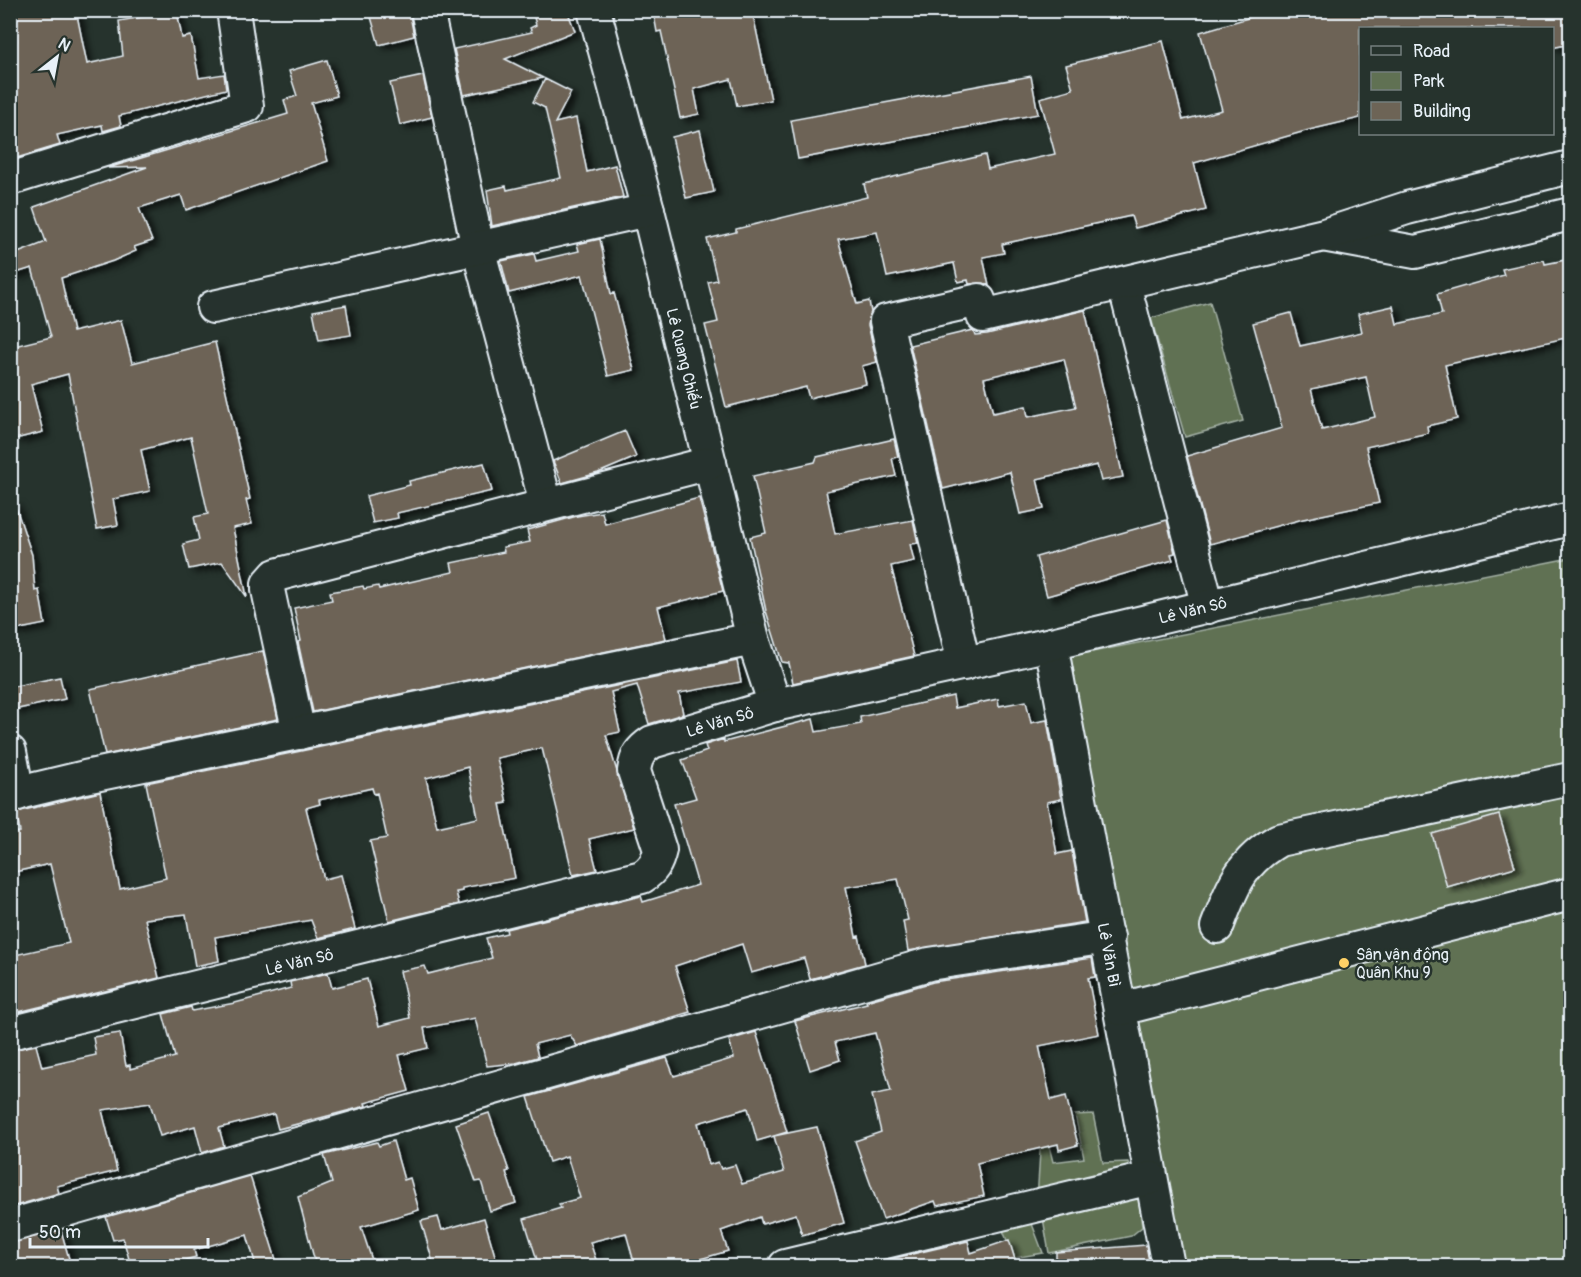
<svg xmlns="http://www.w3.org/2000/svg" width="1581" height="1277" font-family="Pangolin,sans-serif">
<defs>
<filter id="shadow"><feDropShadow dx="6" dy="4" stdDeviation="3" flood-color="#0009"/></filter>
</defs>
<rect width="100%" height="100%" fill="#26332d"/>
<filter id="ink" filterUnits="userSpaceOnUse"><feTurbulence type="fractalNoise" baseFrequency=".0167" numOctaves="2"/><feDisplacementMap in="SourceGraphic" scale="12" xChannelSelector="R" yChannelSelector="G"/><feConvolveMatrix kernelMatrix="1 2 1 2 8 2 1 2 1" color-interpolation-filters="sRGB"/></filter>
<g filter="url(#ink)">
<path fill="#607153" stroke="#a4b1a6" stroke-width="1.5" d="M1210,302L1243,421L1185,437L1151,318Z
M1570,558V1266H1178L1056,659Z
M1093,1114L1103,1163L1128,1162L1132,1175L1037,1201L1042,1118L1053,1162L1084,1158L1075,1115Z
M1138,1194L1142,1227L1131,1236L1049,1253L1043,1218Z
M1029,1216L1043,1253L1014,1258L1000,1223Z"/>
<path fill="#6d6456" stroke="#e8f1f8" stroke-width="1.5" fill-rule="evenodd" filter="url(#shadow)" d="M11,10H76L87,64L123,56L119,21L177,11L182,38L191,36L199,78L224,74L226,89L119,116L121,126L103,131L102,125L57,135L60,145L10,160V42L17,41Z
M369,10H409L414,36L379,45Z
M532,10H567L575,31L505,59L543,78L464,95L454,49L532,32L530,28L536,25Z
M653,10H752L771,100L737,106L731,79L694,89L699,114L680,118L661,31L657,32Z
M1275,10H1570V44L1552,48V28H1360V118L1309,130L1194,163L1206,210L1135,228L1131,216L1002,244L1004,253L983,257L989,286L984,283L969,284L968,280L958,282L954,263L887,277L877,232L838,239L857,304L869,301L871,312L868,325L877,362L862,366L866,384L809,398L806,387L726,407L705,325L718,322L708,282L717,280L707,239L736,232V229L867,197L864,184L985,155L988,169L1055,154L1040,98L1073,89L1066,65L1163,41L1183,120L1222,110L1200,32Z
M327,60L337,96L311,103L328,161L186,210L181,195L139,208L152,241L134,247L136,251L113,261L61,278L73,332L121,320L132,363L215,342L250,499L246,500L252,524L233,528L247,597L222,562L189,569L183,544L199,540L194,517L208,514L191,437L141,450L150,491L113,499L118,525L97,529L68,374L31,384L43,432L15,439L10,422V347L51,337L32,268L10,275V256L46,242L34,207L147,167L108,168L288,114L284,100L297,96L289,71Z
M423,76L432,117L400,125L390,83Z
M1031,76L1038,114L798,159L791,120Z
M545,79L571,92L555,123L576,118L587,172L615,165L623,197L492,226L487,190L506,186L507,190L561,178L545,108L533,102Z
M700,130L714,192L686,198L672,137Z
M600,239L611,294L614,293L634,370L608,376L582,275L509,293L501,261L534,254L536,261L579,251L577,244Z
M1570,259V337L1445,365L1457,419L1427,426L1428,433L1366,447L1379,503L1303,519L1210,544L1187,456L1282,428L1253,323L1291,313L1300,346L1362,332L1358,314L1393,306L1397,324L1442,314L1437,294L1504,275L1502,269L1544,260L1545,264ZM1366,377L1375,417L1322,430L1311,389Z
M346,305L351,335L319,340L313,311Z
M1085,310L1123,477L1101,481L1097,465L1037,479L1044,509L1020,514L1010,472L943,489L910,345L973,330L975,335L987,334ZM1064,359L1076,407L1028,417L1026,406L993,413L984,378Z
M625,431L636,457L598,473L562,483L553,461Z
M894,439L898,457L892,458L896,476L826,491L835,534L913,520L918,543L910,544L914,561L891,566L914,656L793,683L789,663L782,662L766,611L750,537L766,533L753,476L815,462L817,457Z
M484,463L492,491L397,513L398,518L373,523L366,496L410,485L409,481Z
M699,498L723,591L658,607L666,639L313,712L298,642L301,641L294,608L332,600L330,592L363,586L364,589L378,586L379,589L453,572L451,563L504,552L503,547L530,542L527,530L577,516L602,512L605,524Z
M10,502H14L32,555L35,591L39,590L45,624L10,631Z
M1167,520L1175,553L1171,554L1173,560L1047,596L1036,557Z
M263,651L278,719L105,755L90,689Z
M737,661L741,682L679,693L683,714L649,724L637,685L611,692L620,732L606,735L634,828L589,839L597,870L573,875L542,748L497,758L507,803L500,804L515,878L462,888V891L456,892L459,904L389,921L370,841L387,838L377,793L374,794L372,788L319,800L320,804L306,808L324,879L341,875L355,929L318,938L311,920L215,937L219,961L195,966L186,914L145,919L159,978L10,1014V956L69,943L50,864L10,873V833L20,832L16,812L100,792L120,889L166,878L146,783ZM468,767L478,818L437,827L426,778Z
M60,677L65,699L13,710L10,687Z
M953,696L955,708L998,699L999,706L1026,701L1031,723L1047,720L1061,799L1047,802L1057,854L1072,851L1085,922L908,951L903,921L908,920L898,879L846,887L856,937L859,936L865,964L810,979L804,958L751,973L742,944L675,966L690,1012L577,1046L570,1035L535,1044L538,1057L516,1063L487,1066L475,1018L424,1028L428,1048L399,1055L409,1091L365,1103L366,1106L278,1129L274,1114L219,1128L224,1146L202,1153L195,1126L160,1136L150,1103L102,1110L117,1171L57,1186L59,1193L15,1206L10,1189V1050L36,1045L42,1067L96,1055L93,1037L120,1033L126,1066L130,1065V1069L175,1057L163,1014L191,1007L192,1011L235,1003L291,988L290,982L328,973L332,988L367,979L379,1026L410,1018L400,971L425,966L428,974L492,958L486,938L507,933L506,929L641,896L643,902L698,885L674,804L696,798L682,760L707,751L705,745L724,739V742L813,719L816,732L861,724L860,717Z
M1499,815L1515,867L1447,887L1432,834Z
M1092,958L1095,977L1088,978L1099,1034L1039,1046L1051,1100L1066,1096L1078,1145L1059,1150L1058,1144L977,1163L984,1196L937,1206L935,1201L883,1219L855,1141L881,1132L872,1095L891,1091L875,1033L835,1042L840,1060L810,1070L795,1021L867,1003L866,1001L933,982Z
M756,1032L787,1132L774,1136L817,1127L844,1223L802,1235L796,1214L762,1224L760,1217L721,1231L728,1251L676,1266H635L626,1233L590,1242L598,1266H539L524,1219L561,1208L559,1204L580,1198L567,1156L549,1162L528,1097L667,1058L674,1076L734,1058L729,1040ZM748,1108L757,1141L774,1136L784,1172L742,1184L735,1165L721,1169L718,1162L709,1165L698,1123Z
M489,1113L509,1171L506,1172L516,1203L490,1211L481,1181L476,1182L456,1124Z
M393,1141L404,1180L410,1178L419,1210L361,1227L374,1266H316L298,1197L332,1183L324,1155L377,1142L379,1146Z
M250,1176L278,1266H256L247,1235L194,1250L196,1257L167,1265L166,1261L146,1266H131L123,1238L113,1240L106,1217Z
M438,1217L442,1230L484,1218L498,1266H434L421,1221Z
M61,1230L71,1266H10V1243Z
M1009,1240L1017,1266H861L968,1241L971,1253Z
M1146,1245L1150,1266H1056V1252Z"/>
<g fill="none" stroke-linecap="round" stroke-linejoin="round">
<defs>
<g id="minor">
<path d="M427,10L478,248L546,504"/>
<path id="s1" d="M594,10L648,210L753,639L775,705"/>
<path d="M10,179L247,106L233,10"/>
<path d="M1328,236L1415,252L1570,214"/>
<path d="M1124,284L1208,607"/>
<path d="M213,307L648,210"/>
<path id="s2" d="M1051,644L1168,1266"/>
<path d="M964,664L886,321L979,300L983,316L1324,235L1407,208L1570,167"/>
<path d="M299,733L268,590V584L276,575L710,463"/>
<path d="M10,752L18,794"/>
<path d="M10,795L85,777L753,639"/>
<path d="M1217,927C1232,888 1240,862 1279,840L1570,779"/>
<path d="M1121,1009L1570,894"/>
<path id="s3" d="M10,1033L642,877C653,870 657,863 660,850L634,771C636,756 640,750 652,742L775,705L1051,644L1570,519"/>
<path d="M10,1226L929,964L1108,937"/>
<path d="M785,1266L1151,1178"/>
</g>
</defs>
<use href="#minor" stroke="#e8f1f8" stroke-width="36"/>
<use href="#minor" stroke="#26332d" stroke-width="32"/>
</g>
</g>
<circle fill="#ffd166" stroke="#26332d" stroke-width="2" cx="1344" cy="963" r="6"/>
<g text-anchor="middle" stroke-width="5" stroke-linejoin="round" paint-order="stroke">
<g font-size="16" fill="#e8f1f8" stroke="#26332d">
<text dy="6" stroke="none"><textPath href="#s1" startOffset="360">Lê Quang Chiểu</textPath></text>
<text dy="6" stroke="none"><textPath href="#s3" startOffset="1360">Lê Văn Sô</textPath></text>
<text dy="6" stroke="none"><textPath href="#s3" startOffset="874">Lê Văn Sô</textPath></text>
<text dy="6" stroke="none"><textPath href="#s2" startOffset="316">Lê Văn Bì</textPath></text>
<text dy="6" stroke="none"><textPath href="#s3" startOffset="298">Lê Văn Sô</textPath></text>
</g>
<g font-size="16" fill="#e8f1f8" stroke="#26332d" text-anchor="start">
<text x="1356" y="960">Sân vận động<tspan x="1356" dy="18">Quân Khu 9</tspan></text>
</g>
</g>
<rect width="1581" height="1277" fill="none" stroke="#26332d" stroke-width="36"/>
<rect x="18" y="18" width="1545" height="1241" fill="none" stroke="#e8f1f8" stroke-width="2" filter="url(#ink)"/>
<rect x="1359" y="27" width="195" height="108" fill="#26332d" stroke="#747f7e" stroke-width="1.5"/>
<rect x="1371" y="46" width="30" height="9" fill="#26332d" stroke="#747f7e" stroke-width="1.5"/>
<text x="1413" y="57" font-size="18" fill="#e8f1f8">Road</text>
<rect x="1371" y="72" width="30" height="18" fill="#607153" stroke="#747f7e" stroke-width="1.5"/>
<text x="1413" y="87" font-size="18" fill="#e8f1f8">Park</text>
<rect x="1371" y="102" width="30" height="18" fill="#6d6456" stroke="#747f7e" stroke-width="1.5"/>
<text x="1413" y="117" font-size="18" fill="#e8f1f8">Building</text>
<g transform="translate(57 57) rotate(31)" stroke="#26332d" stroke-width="4.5" paint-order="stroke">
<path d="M0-4.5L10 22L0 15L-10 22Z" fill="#e8f1f8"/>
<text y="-9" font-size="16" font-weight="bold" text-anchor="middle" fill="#e8f1f8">N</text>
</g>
<path d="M30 1238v9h178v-9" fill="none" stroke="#e8f1f8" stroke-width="3"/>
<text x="39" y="1238" font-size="18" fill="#e8f1f8" stroke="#26332d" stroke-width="4.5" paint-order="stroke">50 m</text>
</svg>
